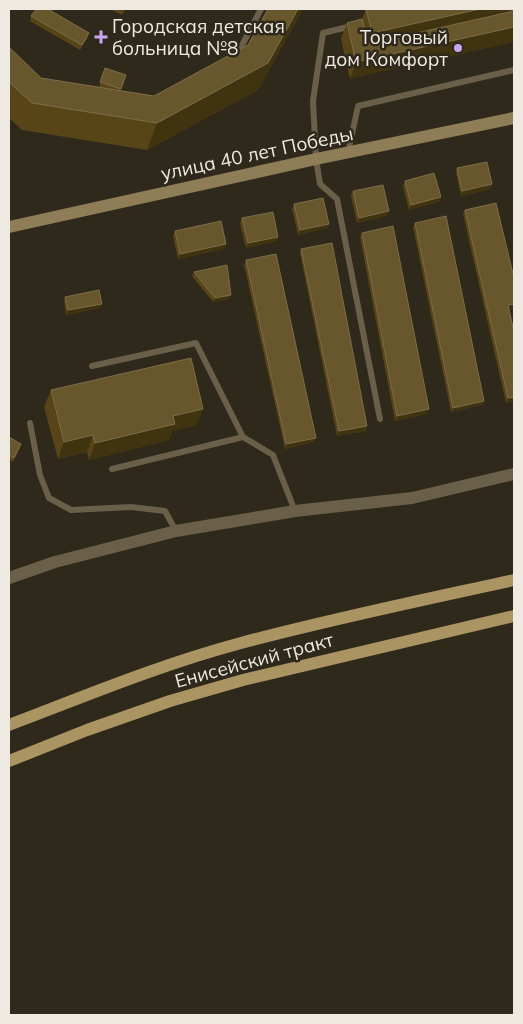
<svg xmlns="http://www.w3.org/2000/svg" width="523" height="1024" font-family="Mulish,sans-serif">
<rect width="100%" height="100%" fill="#2f291c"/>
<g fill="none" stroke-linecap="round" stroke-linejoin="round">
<path stroke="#6a5f48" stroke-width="6" d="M352,26L323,33L313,101L316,159L320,184L337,199L380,419
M233,54L239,51L261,9
M348,153L358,106L514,70
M92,366L196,343L243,437L273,455L295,511
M30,423L40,475L49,498L71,510L131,507L165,511L176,531
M112,469L243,437"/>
<path stroke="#6a5f48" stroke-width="12" d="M9,578L55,562L176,531L295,511L412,498L514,474"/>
<path stroke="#8e7d57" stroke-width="12" d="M9,227L316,159L514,118"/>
<path stroke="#aa9462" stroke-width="12" d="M9,725C85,696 162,664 241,643C331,619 423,600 514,580
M9,761L87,730L170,701L243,680L514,616"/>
</g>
<path fill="#574517" d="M109,9H125L122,15Z
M268,9H303L258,90L147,150L22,130L9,118V47L41,78L99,87L105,68L126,75L120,91L154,96L248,45Z
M366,9H514L350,79L341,39L347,23L362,19Z
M31,16L88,37L80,50L30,21Z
M457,168L492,184L490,189L461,196L456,173Z
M405,181L441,197L439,202L409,210L403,186Z
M353,191L387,216L357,223L351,196Z
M294,204L329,224L327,228L298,235L292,209Z
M465,210L514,278V308L509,309L514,332V401L506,403L463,214Z
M242,218L278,237L277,241L246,248L240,223Z
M415,223L484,401L482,405L451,412L413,227Z
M175,231L226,244L224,249L178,259L173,236Z
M362,233L429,409L427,414L395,421L360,237Z
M301,249L366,431L337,436L300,253Z
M246,260L314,442L285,449L244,265Z
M194,272L229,299L213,302L192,276Z
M65,297L102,304L100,308L66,315L64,301Z
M51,390L197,425L172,431L169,440L89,460L87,452L58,459L44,407Z
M9,437L21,444L13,462L9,460Z"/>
<path fill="#403310" d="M298,9H303L258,90L147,150L157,123Z
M480,9H514V26L362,61L372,33Z
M514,27V42L350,79L356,62Z
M492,184L490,189L461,196L462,191Z
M441,197L439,202L409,210L411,205Z
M389,211L387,216L357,223L359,218Z
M329,224L327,228L298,235L300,230Z
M278,237L277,241L246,248L248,243Z
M226,244L224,249L178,259L180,254Z
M231,295L229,299L213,302L215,298Z
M102,304L100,308L66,315L68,310Z
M514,304V308L507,310L508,305Z
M514,397V401L506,403L508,398Z
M484,401L482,405L451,412L453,408Z
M203,409L197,425L172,431L169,440L89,460L95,443L173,416Z
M429,409L427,414L395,421L397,416Z
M367,426L366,431L337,436L339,431Z
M93,435L87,452L58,459L64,442Z
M316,438L314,442L285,449L286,444Z"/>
<path fill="#68572d" stroke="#7d6e49" d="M36,9H48L89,33L82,45L31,16Z
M268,9H298L268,63L157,123L32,103L9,82V47L41,78L154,96L248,45Z
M366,9H480L372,33Z
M514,11V27L356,62L347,23L362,19L368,44Z
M105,68L126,75L121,89L100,82Z
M487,162L492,184L462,191L457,168Z
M434,173L441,197L411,205L405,181Z
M383,185L389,211L359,218L353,191Z
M323,198L329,224L300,230L294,204Z
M496,203L514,278V304L508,305L514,332V397L508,398L465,210Z
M273,212L278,237L248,243L242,218Z
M446,216L484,401L453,408L415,223Z
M221,221L226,244L180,254L175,231Z
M393,226L429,409L397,416L362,233Z
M332,243L367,426L339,431L301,249Z
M276,254L316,438L286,444L246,260Z
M227,265L231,295L215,298L194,272Z
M99,290L102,304L68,310L65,297Z
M191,358L203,409L173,416L175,424L95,443L93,435L64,442L51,390Z
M9,437L21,444L14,458L9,455Z"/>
<g fill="#c8a6ef" stroke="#2f291c" stroke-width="2">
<path d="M98.5 29.5h5v5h5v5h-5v5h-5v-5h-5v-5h5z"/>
<circle cx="458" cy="48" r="5"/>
</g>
<g text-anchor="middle" stroke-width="5" stroke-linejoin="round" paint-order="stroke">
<g font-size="19" fill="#eeeae1" stroke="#2f291c" text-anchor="start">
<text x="112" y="33">Городская детская<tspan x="112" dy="22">больница №8</tspan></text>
<text x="448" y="44" text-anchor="end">Торговый<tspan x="448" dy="22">дом Комфорт</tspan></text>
</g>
<g font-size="19" fill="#eeeae1" stroke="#2f291c">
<text transform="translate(257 153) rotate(-12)" y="7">улица 40 лет Победы</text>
<text transform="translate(254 660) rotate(-15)" y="7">Енисейский тракт</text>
</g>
</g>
<rect width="523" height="1024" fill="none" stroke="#eeeae1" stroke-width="20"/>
</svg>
